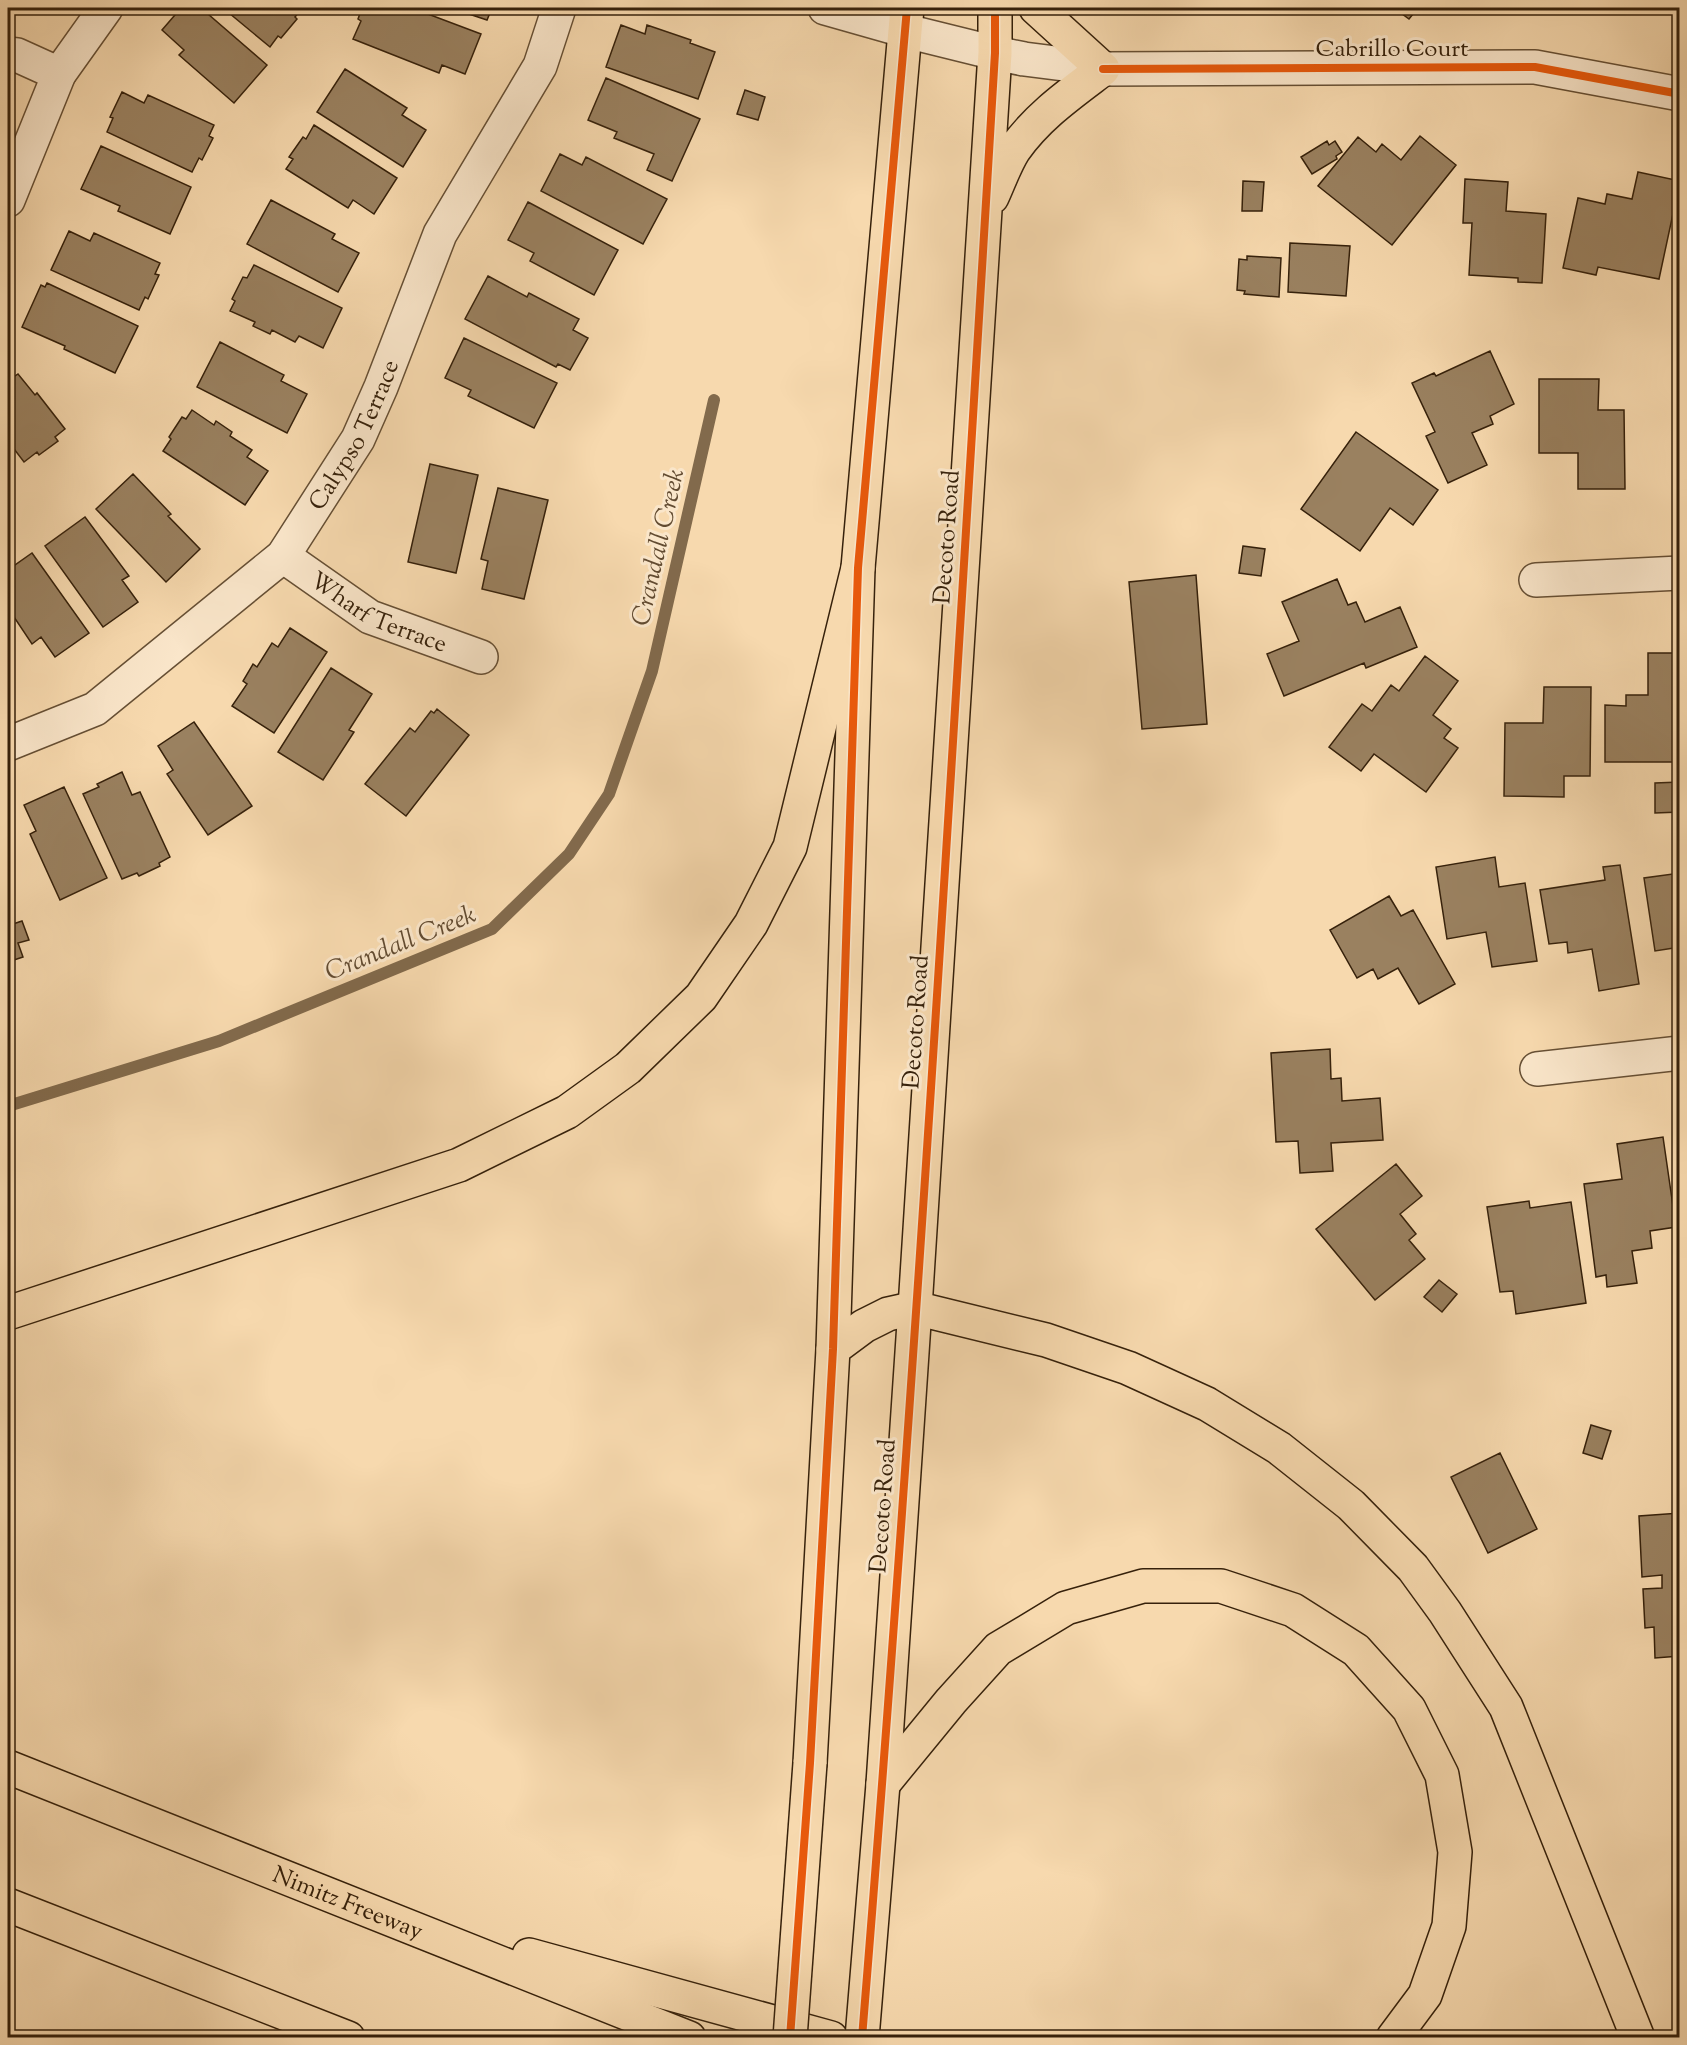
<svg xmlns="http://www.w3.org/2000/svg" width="1687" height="2045" font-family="'Sorts Mill Goudy',serif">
<rect width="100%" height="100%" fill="#f7d9ae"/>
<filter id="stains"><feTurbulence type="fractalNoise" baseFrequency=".00333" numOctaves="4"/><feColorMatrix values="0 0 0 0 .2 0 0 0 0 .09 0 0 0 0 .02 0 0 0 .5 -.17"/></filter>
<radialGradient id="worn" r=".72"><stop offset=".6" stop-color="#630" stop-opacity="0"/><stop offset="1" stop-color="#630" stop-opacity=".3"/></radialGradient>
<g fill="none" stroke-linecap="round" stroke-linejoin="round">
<path stroke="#826a4c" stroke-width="12" d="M8,1106L219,1041L492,929L569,854L609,794L652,671L714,400"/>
</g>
<path fill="#9a8160" stroke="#36210b" stroke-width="1.5" d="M181,8H201L267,65L234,103L179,55L184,50L162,30Z
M223,8H302L295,17L297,19L281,38L278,36L270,47Z
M362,8H376L384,11L385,8H412L481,34L465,74L442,65L439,73L353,39L361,21L358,19Z
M451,8H492L487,20Z
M1394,8H1418L1409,19Z
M621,25L645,34L647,25L691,40L690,43L715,52L698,99L606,67Z
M345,69L407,108L402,115L426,130L403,167L317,112Z
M606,78L700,119L672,181L647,170L654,154L614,138L617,132L588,120Z
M745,90L765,97L758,120L737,114Z
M122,92L144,103L148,95L214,125L209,136L213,138L202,160L199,158L192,172L107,132L113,118L110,117Z
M314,125L397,178L374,214L353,200L348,208L286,169L293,159L289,157L303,137L306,139Z
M1420,136L1456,165L1392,245L1318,186L1358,137L1376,152L1382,144L1401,160Z
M1327,141L1329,145L1335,141L1342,152L1336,156L1337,159L1312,174L1301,157Z
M101,146L191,187L170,234L118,211L120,206L81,189Z
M560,154L582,165L586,157L667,199L643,244L541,191Z
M1638,172L1680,181L1659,279L1598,267L1596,275L1563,268L1578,198L1605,204L1607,194L1632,199Z
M1465,179L1508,182L1506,211L1546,214L1542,283L1518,282V278L1469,275L1472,223H1463Z
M1243,181L1264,182L1262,211H1242Z
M271,200L335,234L332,239L359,253L338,292L247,244Z
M528,202L618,250L594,295L530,261L534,253L508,240Z
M69,231L90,241L94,233L160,263L155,274L159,275L148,299L145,297L139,310L51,270Z
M1290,243L1350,246L1346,296L1288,292Z
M1247,256L1281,258L1279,297L1244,294L1245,291L1237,290L1239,259L1247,260Z
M254,265L342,308L323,348L299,336L295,342L272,330L270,334L253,326L255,322L230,311L235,301L232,299L243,277L247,278Z
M488,276L527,297L529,293L579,319L573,330L588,338L570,370L558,364L556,367L465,319Z
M47,283L138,326L115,373L64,349L65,346L22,327L41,285L45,287Z
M464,338L557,383L534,428L468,396L471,390L445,378Z
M220,342L284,375L281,381L307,394L287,433L197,387Z
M1490,351L1514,404L1490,416L1493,424L1472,433L1487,465L1448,483L1426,436L1435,432L1412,383L1434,373L1436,376Z
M8,373L12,378L18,374L35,395L37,393L65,429L55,437L58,441L39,455L37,452L24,462L8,441Z
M1539,379H1599L1598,410H1624L1625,489H1578V453H1539Z
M192,410L214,425L216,421L232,432L230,436L252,450L247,457L268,471L245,505L163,451L171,439L169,437L182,417L186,419Z
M1356,432L1438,490L1413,525L1390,508L1360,551L1301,509Z
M430,464L478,475L456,573L408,562Z
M133,474L171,514L168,516L200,549L166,582L96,509Z
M498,488L548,500L524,599L482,589L488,561L481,559Z
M1680,492V514L1674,512Z
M85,517L129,576L122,580L138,602L103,627L45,546Z
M1243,546L1265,549L1261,576L1239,573Z
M32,553L89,633L55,657L41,637L32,644L8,608V570Z
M1196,575L1207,724L1142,729L1129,582Z
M1337,579L1348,605L1356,602L1365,622L1400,607L1417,647L1366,668L1364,663L1284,696L1267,654L1299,641L1282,602Z
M290,628L327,652L274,733L232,706L247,684L243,681L253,664L257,667L272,643L278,647Z
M1648,653H1680V739H1677V762H1605V705L1626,706V695H1648Z
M1425,656L1458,681L1433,715L1451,729L1444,738L1458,748L1426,792L1374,754L1361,771L1329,747L1362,704L1372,711L1391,685L1399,691Z
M331,668L372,694L349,730L354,732L323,780L278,752Z
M1544,687H1591L1590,776H1564V797L1504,796L1505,723H1543Z
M437,709L469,735L406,816L365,784L410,728L415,732L431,711L434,713Z
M194,722L252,806L208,835L167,774L173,770L158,746Z
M122,772L132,795L140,792L170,857L159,863L160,866L139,876L137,873L122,879L83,794L99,787L97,784Z
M1680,782V812L1655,813V783Z
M64,787L107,878L60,900L30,834L36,831L24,805Z
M1495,857L1499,887L1525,883L1537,961L1492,967L1486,932L1447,939L1436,867Z
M1620,865L1639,984L1599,991L1592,949L1568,953L1567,942L1549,944L1540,890L1605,880L1603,867Z
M1680,873V947L1655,951L1644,878Z
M1389,896L1401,916L1413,910L1455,984L1419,1004L1398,968L1378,979L1373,969L1357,978L1330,930Z
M8,918L10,925L22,921L29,940L18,943L23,957L8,962Z
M1330,1049L1331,1079L1341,1078L1342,1101L1380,1098L1383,1140L1331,1143L1333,1171L1300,1173L1298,1141L1276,1142L1271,1053Z
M1663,1137L1676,1227L1650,1231L1652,1248L1632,1251L1637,1283L1607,1287L1606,1275L1596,1277L1584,1184L1622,1179L1617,1144Z
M1396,1164L1422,1196L1400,1214L1416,1234L1409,1240L1425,1259L1375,1300L1316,1229Z
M1529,1201L1530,1208L1571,1202L1586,1303L1516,1314L1513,1291L1500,1292L1487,1207Z
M1439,1280L1457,1294L1442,1312L1424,1297Z
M1591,1425L1611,1431L1602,1459L1583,1453Z
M1500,1453L1537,1529L1488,1553L1451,1477Z
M1680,1513V1656L1655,1658L1654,1627L1645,1628L1643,1589L1662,1588V1575L1642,1577L1639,1516Z"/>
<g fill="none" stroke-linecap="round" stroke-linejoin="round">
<defs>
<g id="street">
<path d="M825,8L906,31L995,53L1024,59L1103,69L1535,67L1680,94"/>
<path d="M8,54L17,55L59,74"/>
<path d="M8,200L59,74L106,8"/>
<path id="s1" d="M283,556L370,617L481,657"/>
<path d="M1536,580L1680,573"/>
<path id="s2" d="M8,744L95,709L283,556L358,439L381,387L440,234L540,66L559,8"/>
<path d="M1537,1069L1680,1053"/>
</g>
<path id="primary" d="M992,197C999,182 1005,164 1014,150C1038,116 1070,94 1103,69L1036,8
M915,1308L995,53V8
M833,1349L858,568L907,8"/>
<g id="highway">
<path d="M8,1313L459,1165L567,1112L628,1068L701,997L751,924L790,847L858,568"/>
<path d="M810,1763L833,1349L864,1326L888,1314L915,1308L1046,1340L1128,1368L1207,1404L1279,1448L1351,1505L1413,1568L1445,1612L1506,1707L1638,2038"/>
<path id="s3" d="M8,1767L689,2038"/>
<path d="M883,1784L951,1701L998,1649L1066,1608L1143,1586H1221L1293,1610L1356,1650L1409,1709L1442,1775L1455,1852L1449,1926L1425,1995L1393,2038"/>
<path d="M8,1905L348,2038"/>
<path d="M529,1955L831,2038"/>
<path d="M862,2038L883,1784L915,1308"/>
</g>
</defs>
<use href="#street" stroke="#664f34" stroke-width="36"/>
<use href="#primary" stroke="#36210b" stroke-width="36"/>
<use href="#highway" stroke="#36210b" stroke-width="36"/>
<use href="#street" stroke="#fae6ca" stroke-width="33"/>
<use href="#primary" stroke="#f7d9ae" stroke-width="33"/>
<use href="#highway" stroke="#f7d9ae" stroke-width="33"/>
<defs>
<path id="highway-bridge" d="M790,2038L810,1763"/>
</defs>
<use href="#highway-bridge" stroke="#36210b" stroke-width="36" stroke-linecap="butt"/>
<use href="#highway-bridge" stroke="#f7d9ae" stroke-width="33"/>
<defs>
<path id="cycleway" d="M1103,69L1535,67L1680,94
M790,2038L810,1763L833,1349L858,568L907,8
M862,2038C916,1377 955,715 995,53V8"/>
</defs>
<use href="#cycleway" stroke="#fae6ca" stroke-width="11"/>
<use href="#cycleway" stroke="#e8590c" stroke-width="8"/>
</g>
<g text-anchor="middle" stroke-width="6" stroke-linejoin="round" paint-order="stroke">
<g font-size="24" fill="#36210b" stroke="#fae6ca">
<text x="1392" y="56">Cabrillo Court</text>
<text dy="8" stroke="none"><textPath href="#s2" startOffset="477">Calypso Terrace</textPath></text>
<text transform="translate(946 537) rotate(-86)" y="8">Decoto Road</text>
<text dy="8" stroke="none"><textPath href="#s1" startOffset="112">Wharf Terrace</textPath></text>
<text transform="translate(915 1022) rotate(-86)" y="8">Decoto Road</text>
<text transform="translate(882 1506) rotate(-86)" y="8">Decoto Road</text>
<text dy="8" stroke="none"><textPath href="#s3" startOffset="366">Nimitz Freeway</textPath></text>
</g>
<g font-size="26" font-style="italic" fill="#624b31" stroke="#fae6ca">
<text transform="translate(657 547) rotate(-77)" y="9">Crandall Creek</text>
<text transform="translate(400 942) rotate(-22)" y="9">Crandall Creek</text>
</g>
</g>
<rect width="1687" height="2045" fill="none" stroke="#f7d9ae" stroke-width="30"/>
<rect x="9" y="9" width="1669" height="2027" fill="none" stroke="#36210b" stroke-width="3"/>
<rect x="15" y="15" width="1657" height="2015" fill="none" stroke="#36210b" stroke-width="1.5"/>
<rect width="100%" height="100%" filter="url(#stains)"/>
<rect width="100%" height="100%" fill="url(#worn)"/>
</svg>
